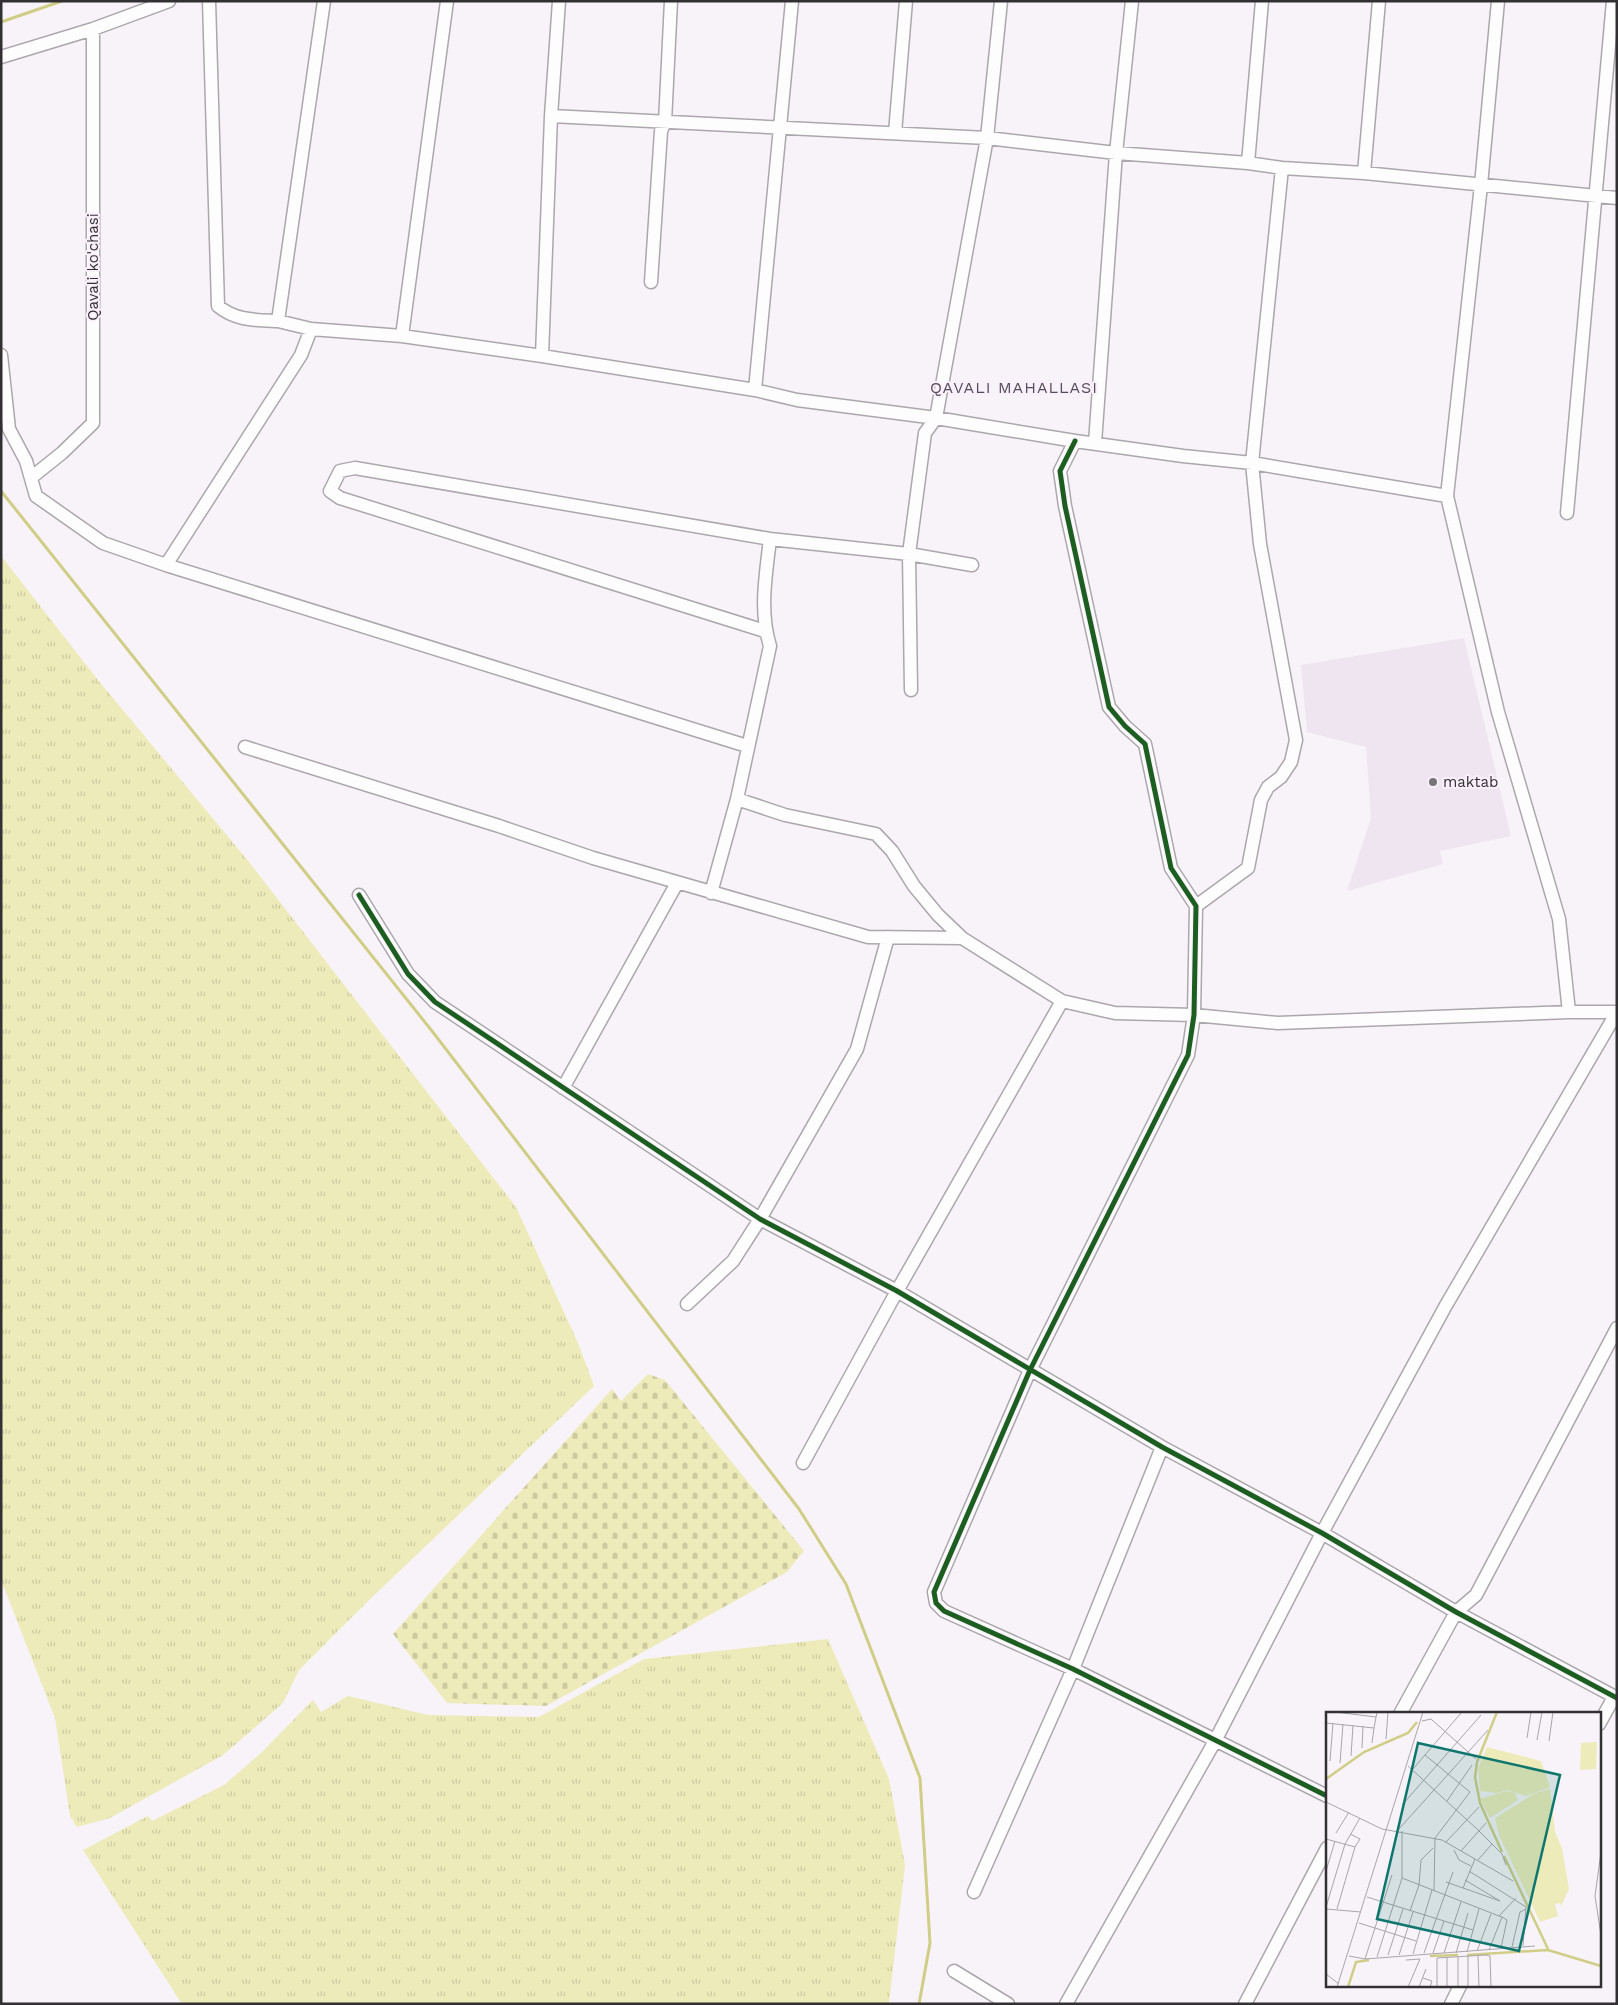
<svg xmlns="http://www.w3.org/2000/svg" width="1618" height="2005" font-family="'Work Sans',sans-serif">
<defs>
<pattern id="grass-tufts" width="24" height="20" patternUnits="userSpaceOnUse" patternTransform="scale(1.25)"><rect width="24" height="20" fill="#eeebba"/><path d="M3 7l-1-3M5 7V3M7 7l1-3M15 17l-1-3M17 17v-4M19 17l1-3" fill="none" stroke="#cdcaa0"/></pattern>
<pattern id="cemetery-stones" width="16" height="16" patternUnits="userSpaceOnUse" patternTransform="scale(1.25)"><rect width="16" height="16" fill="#eeebba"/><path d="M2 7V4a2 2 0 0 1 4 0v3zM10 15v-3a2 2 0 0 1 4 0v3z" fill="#cdcaa0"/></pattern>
</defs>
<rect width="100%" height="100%" fill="#f8f3f8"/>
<path fill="#efe5f1" d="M1464,638L1511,836L1440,851L1443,864L1347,891L1371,818L1366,747L1307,732L1301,665Z"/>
<path fill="url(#grass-tufts)" d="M1,556L98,680L249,862L516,1207L578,1343L594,1386L367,1602L299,1670L283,1703L223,1755L110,1818L77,1827L70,1816L55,1718L1,1580Z
M828,1639L889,1779L905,1865L889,2004H182L83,1850L148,1816L152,1821L224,1785L261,1753L313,1700L321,1712L348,1696L428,1715L539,1717L644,1659Z"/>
<path fill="url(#cemetery-stones)" d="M648,1374L665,1380L804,1551L787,1572L546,1706L447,1703L393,1634L612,1389L621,1401Z"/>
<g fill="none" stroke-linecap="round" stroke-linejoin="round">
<path stroke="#d0cd86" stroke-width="3" d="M1,22L62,1
M1,491L432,1031L799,1509L846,1584L920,1778L930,1943L919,2004"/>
<defs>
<path id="minor" d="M209,1L218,306C236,321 256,320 278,321
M1498,1L1481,185L1447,496L1498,712L1559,919L1569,1012
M1,57L93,29L169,1
M551,116L987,138L1116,153L1248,163L1282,168L1364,173L1617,198
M895,133L906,1
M1248,163L1262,1
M1364,173L1379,1
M651,282L661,131L665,122L671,1
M311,329L278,321L324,1
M402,336L447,1
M1,355L9,429L26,461L36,496L103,543L166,565L747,746
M542,356L551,116L559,1
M755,390L792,1
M1075,441L1060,471L1065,506L1109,707L1125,726L1145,744L1171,868L1196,906L1194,1015L1188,1055L1030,1370L934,1592L936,1603L944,1611L1073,1669L1327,1796
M1095,443L1116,153L1132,1
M32,477L62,453L93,423V29
M1567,513L1613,1
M166,565L301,355L311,329L402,336L542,356L755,390L797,400L936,418L1075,441L1183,456L1252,463L1447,496
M765,631L340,498L330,491L340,471L355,468L770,539L909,554L972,565
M911,690L909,554L925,433L936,418L987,138L1001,1
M245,747L499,826L593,858L868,937L962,938L1062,1001L1115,1013L1194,1015L1278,1023L1569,1012H1617
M737,799L785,815L876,834L892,851L914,886L938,915L962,938
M711,893L737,799L770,646C759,611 766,574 770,539
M359,895L408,974L435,1002L760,1219L897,1291L1162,1447L1322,1533L1456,1612L1617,1698
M1196,906L1248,868L1261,800L1268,787L1281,777L1291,762L1296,740L1260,544L1252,463L1282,168
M563,1088L677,883
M687,1304L733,1261L760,1219L857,1049L888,937
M803,1463L897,1291L1062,1001
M1400,1714L1456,1612L1476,1595L1617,1328
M1599,1724L1614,1697
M974,1892L1073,1669L1162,1447
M954,1971L1008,2004
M1066,2004L1215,1741L1322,1533L1445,1307L1617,1012
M1245,2004L1327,1848
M1451,2004L1460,1986"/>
</defs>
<use href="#minor" stroke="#aba7ac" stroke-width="15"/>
<use href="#minor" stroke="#fefdfe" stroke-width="12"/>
<defs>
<path id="cycleway" d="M1075,441L1060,471L1065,506L1109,707L1125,726L1145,744L1171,868L1196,906L1194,1015L1188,1055L1030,1370L934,1592L936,1603L944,1611L1073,1669L1327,1796
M359,895L408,974L435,1002L760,1219L897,1291L1162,1447L1322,1533L1456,1612L1617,1698"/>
</defs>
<use href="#cycleway" stroke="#f9f0fb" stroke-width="8"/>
<use href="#cycleway" stroke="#1b5e20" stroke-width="5"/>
</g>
<circle fill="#787479" stroke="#f9f0fb" stroke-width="2" cx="1433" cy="782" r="5"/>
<g text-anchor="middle" stroke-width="4" stroke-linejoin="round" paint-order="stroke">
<g font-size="15" fill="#333034" stroke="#f9f0fb">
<text transform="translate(93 267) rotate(-90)" y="5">Qavali ko'chasi</text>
</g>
<g font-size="15" fill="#333034" stroke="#f9f0fb" text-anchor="start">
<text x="1443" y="787">maktab</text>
</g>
<g font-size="16" letter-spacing="1" fill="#554d57" stroke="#f9f0fb">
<text x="1014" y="393">QAVALI MAHALLASI</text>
</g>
</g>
<g transform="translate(1326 1712)">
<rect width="275" height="275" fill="#f8f3f8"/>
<path d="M271,30L270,57L254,58L255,31ZM161,35L215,49L224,75L200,84L181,78L171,81L154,79L152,57ZM224,77L229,120L236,136L243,177L235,194L234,191L229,192L232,204L214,210L173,123L169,106L209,81Z" fill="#eeebba"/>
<path d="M180,79L189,81L192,88L164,106L154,87Z" fill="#eeebba"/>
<path fill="none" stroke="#d0cd86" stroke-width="2.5" d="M171,0L151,50L149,65L154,91L176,140M0,67L38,40L82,21L91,10M178,144L222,237M141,243L222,238L275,254M104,244L132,243M22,275L30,250L43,248"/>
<path fill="none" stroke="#a9a5aa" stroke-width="1" d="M9,0L50,5M275,8V25M96,9L105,7L150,47M0,11L48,16L51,0M201,26L205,0M60,27L62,0M211,28L216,0M223,29L227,0M46,31L48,16M36,36L37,14M99,43L144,80L109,126L108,179M25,44L27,13M4,49L7,11M14,51L17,12M82,54L151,117L176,142L180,153M86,58L136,0M121,89L146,53M0,90L56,117L116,128L187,169M76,93L155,3M72,118L162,18M10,121L23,100M0,127L29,135M120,130L153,95M128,138L133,148L145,154M135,139L160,111M275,140L269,184L275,223M152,148L166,132M0,159L9,129M143,159L200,195L197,234M76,166L173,204L190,186M120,170L174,189L139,168M137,176L149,147M41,185L147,218M0,195L19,132L34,106M0,197L35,200M11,197L29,135L34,127L24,122M84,199L93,173L95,148L107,136M33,211L90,229M186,235L194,200L200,197M175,236L181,208L176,205M163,238L176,205L173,204M151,239L165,202M141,240L153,197M98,241L127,160M107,241L118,209M118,241L135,190M130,241L142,201M87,242L106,178M62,243L77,197M73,243L87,200M23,244L39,247L209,234M142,244V275M152,244L153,275M51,245L76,166V119M132,245V275M121,246V275M39,247L66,163M80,248L94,247L82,275M0,262L13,272M97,266L106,269L104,275M11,275L97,0M93,275L100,257M111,275V246L160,243L164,244L165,275"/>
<path fill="#0f766e" fill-opacity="0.15" stroke="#0f766e" stroke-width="2.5" d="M92,31L234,63L193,239L51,207Z"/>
<rect width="275" height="275" fill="none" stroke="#333034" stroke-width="2.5"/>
</g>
<rect width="1618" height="2005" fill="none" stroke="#333034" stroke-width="5"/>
</svg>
